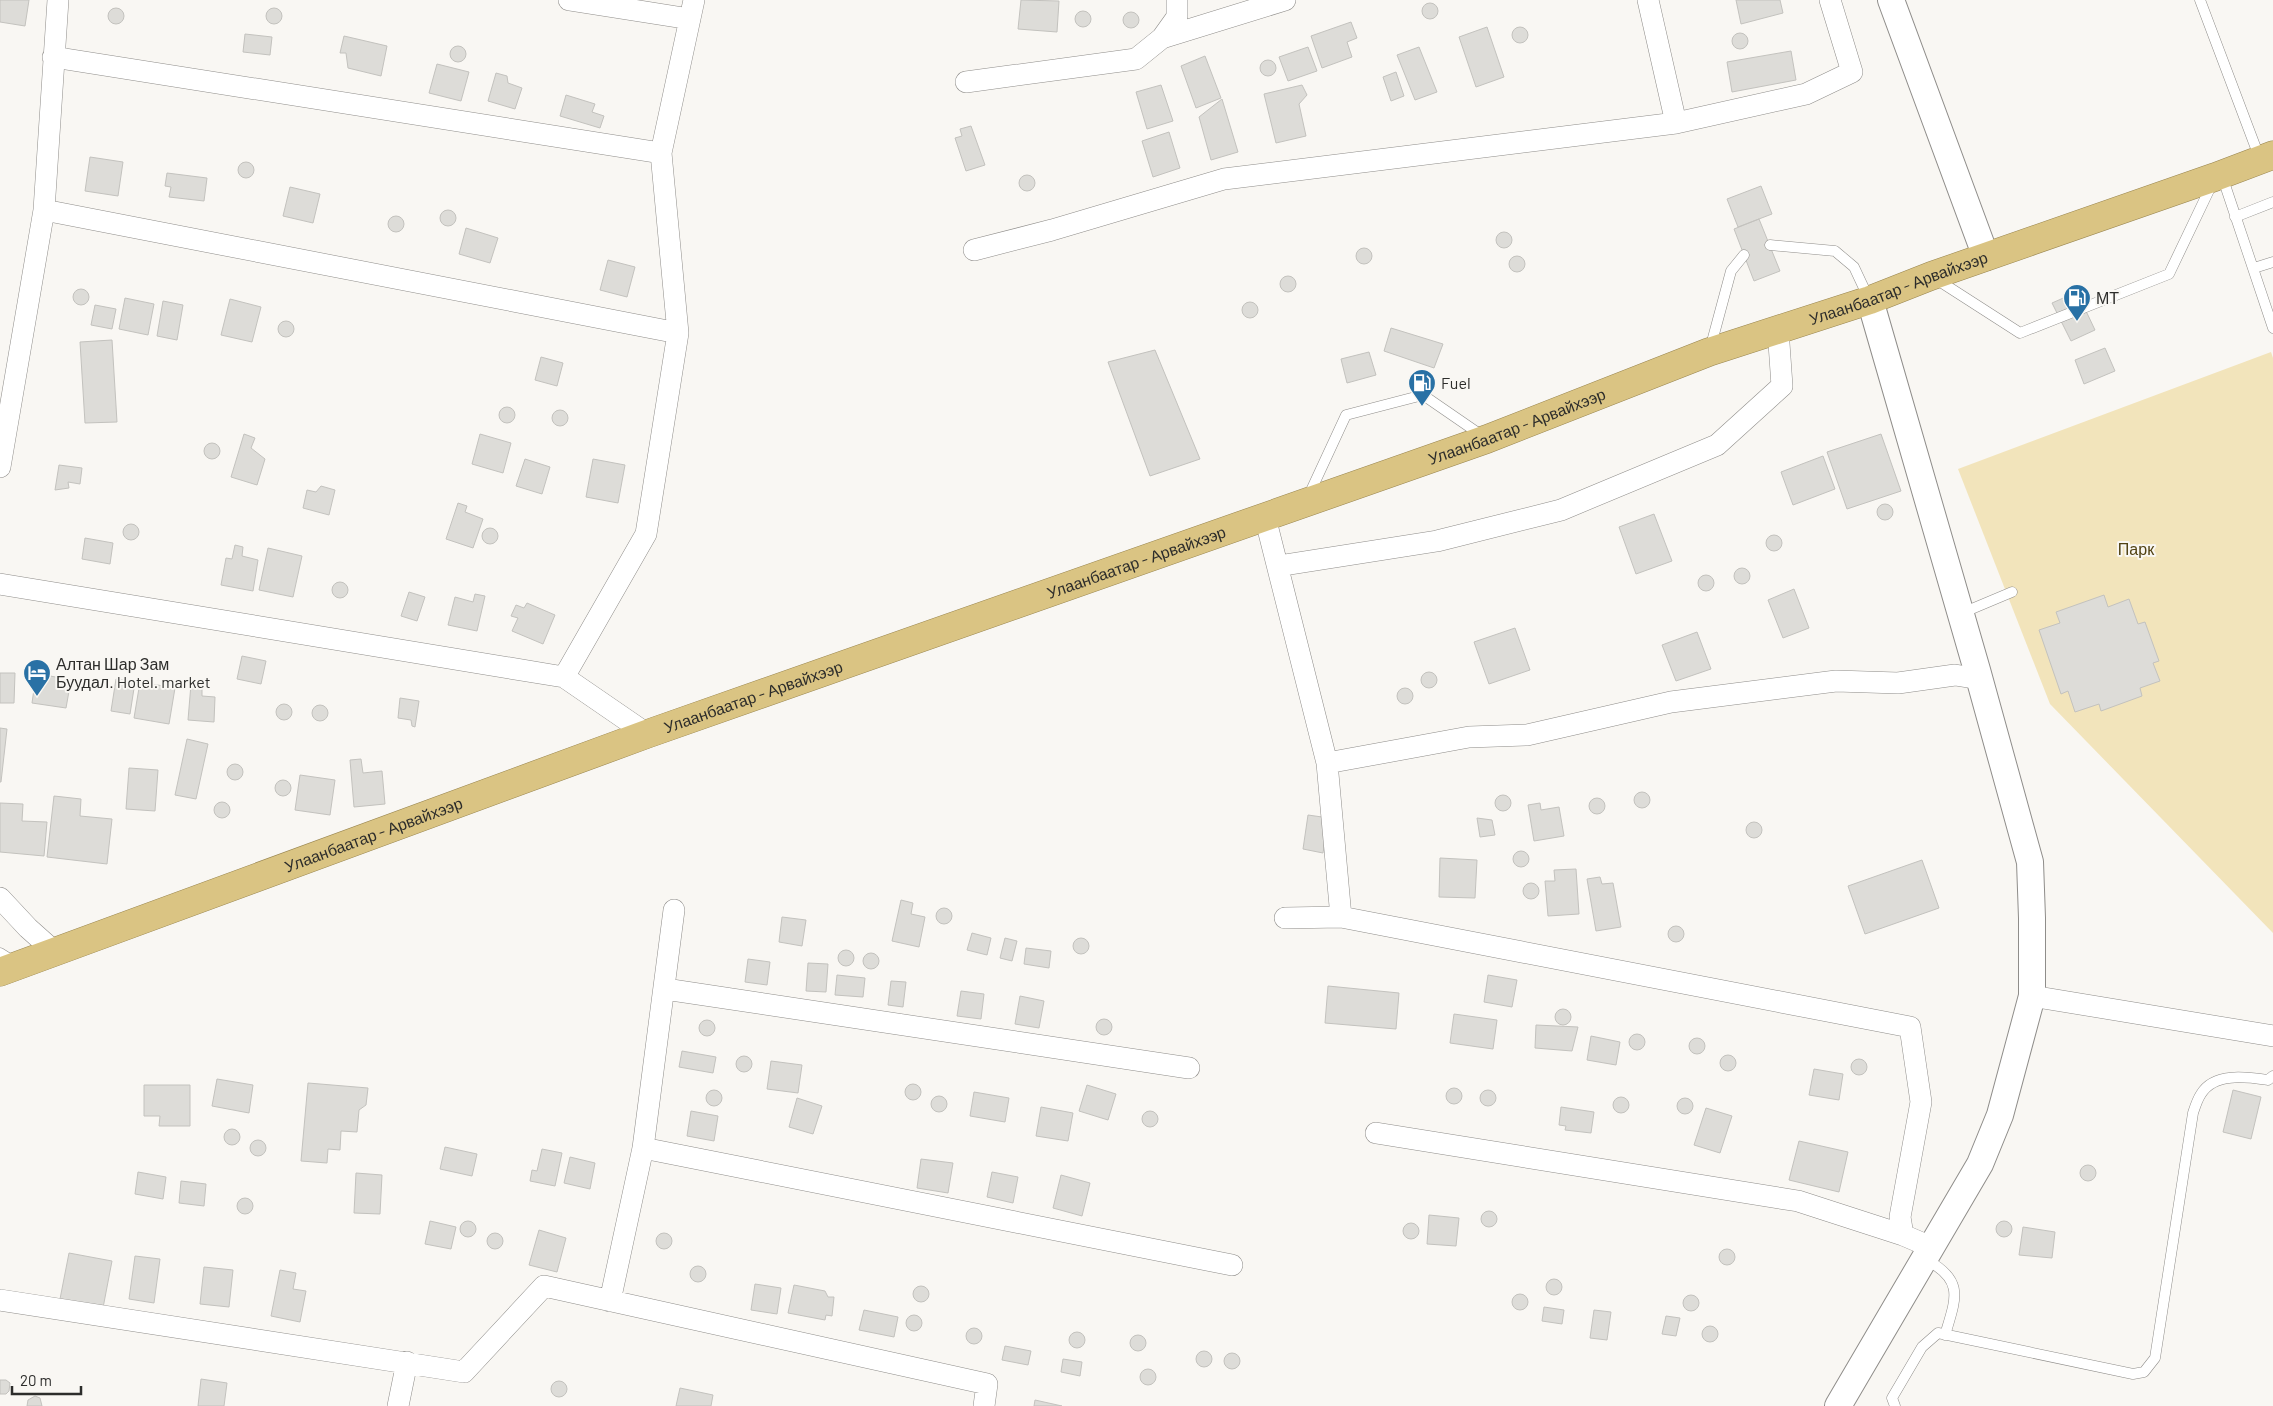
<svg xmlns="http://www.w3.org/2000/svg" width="2273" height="1406" font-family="Barlow,sans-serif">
<rect width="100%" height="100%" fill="#f9f7f3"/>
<path fill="#f2e4bb" d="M2271,352L2273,358V933L2050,704L1958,469Z"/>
<path fill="#dddcd8" stroke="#c3c2be" d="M0,0H29L25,26L0,22Z
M1021,0L1059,1L1057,32L1018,29Z
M1736,0H1780L1783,13L1741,24Z
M1422 11a8 8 0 1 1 16 0a8 8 0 1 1-16 0Z
M108 16a8 8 0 1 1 16 0a8 8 0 1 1-16 0Z
M266 16a8 8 0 1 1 16 0a8 8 0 1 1-16 0Z
M1075 19a8 8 0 1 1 16 0a8 8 0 1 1-16 0Z
M1123 20a8 8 0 1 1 16 0a8 8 0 1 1-16 0Z
M1351,22L1357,38L1347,42L1352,57L1322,68L1311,36Z
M1487,27L1504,77L1476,87L1459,37Z
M1512 35a8 8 0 1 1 16 0a8 8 0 1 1-16 0Z
M1732 41a8 8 0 1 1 16 0a8 8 0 1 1-16 0Z
M245,34L272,37L270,55L243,52Z
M344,36L387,46L381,76L348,68L346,53H340Z
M450 54a8 8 0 1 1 16 0a8 8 0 1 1-16 0Z
M1308,47L1317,71L1288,81L1279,57Z
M1419,47L1437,92L1415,100L1397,55Z
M1791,51L1796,80L1732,92L1727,62Z
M1205,56L1221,98L1196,108L1181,66Z
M1260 68a8 8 0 1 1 16 0a8 8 0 1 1-16 0Z
M437,64L469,72L461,101L429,93Z
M1396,72L1404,96L1391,101L1383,77Z
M496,73L507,76L508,83L522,88L515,109L488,101Z
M1161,85L1173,121L1147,129L1136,92Z
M1302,85L1307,95L1299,104L1306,136L1276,143L1264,94Z
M566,95L595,104L592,112L604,116L600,128L560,116Z
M1222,99L1238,152L1211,160L1199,117Z
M971,126L985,165L966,171L955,138L962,136L960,129Z
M1169,132L1180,168L1153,177L1142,141Z
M90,157L123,162L118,196L85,191Z
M238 170a8 8 0 1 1 16 0a8 8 0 1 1-16 0Z
M167,173L207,178L204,201L169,197L171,187L165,186Z
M1019 183a8 8 0 1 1 16 0a8 8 0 1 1-16 0Z
M1761,186L1772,214L1738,227L1727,199Z
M290,187L320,194L313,223L283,216Z
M440 218a8 8 0 1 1 16 0a8 8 0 1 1-16 0Z
M388 224a8 8 0 1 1 16 0a8 8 0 1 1-16 0Z
M1759,219L1780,271L1754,281L1734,229Z
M466,228L498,238L490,263L459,254Z
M1496 240a8 8 0 1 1 16 0a8 8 0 1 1-16 0Z
M1356 256a8 8 0 1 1 16 0a8 8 0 1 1-16 0Z
M1509 264a8 8 0 1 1 16 0a8 8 0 1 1-16 0Z
M608,260L635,267L627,297L600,290Z
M1280 284a8 8 0 1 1 16 0a8 8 0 1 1-16 0Z
M73 297a8 8 0 1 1 16 0a8 8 0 1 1-16 0Z
M2077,292L2095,330L2071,341L2052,303Z
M125,298L154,304L148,335L119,329Z
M230,299L261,307L252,342L221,335Z
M163,301L183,305L177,340L157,336Z
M1242 310a8 8 0 1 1 16 0a8 8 0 1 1-16 0Z
M95,305L116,309L112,329L91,325Z
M278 329a8 8 0 1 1 16 0a8 8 0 1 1-16 0Z
M1391,328L1443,344L1434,368L1384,351Z
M112,340L117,422L85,423L80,342Z
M2105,348L2115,371L2084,384L2075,360Z
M1155,350L1200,459L1150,476L1108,362Z
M1369,352L1376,375L1347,383L1341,359Z
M541,357L563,363L557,386L535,380Z
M499 415a8 8 0 1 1 16 0a8 8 0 1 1-16 0Z
M552 418a8 8 0 1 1 16 0a8 8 0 1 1-16 0Z
M244,434L255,438L251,448L265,459L257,485L231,477Z
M480,434L511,443L503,473L472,464Z
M1881,434L1901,491L1847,509L1827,452Z
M204 451a8 8 0 1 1 16 0a8 8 0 1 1-16 0Z
M1823,456L1835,489L1793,505L1781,472Z
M525,459L550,467L542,494L516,486Z
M593,459L625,465L618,503L586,497Z
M59,465L82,468L80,484L68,482L69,488L55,490Z
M321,486L335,490L329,515L303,508L307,490L316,492Z
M458,503L467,506L465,512L483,519L473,548L446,539Z
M1877 512a8 8 0 1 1 16 0a8 8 0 1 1-16 0Z
M1654,514L1672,561L1636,574L1619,527Z
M123 532a8 8 0 1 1 16 0a8 8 0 1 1-16 0Z
M482 536a8 8 0 1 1 16 0a8 8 0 1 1-16 0Z
M1766 543a8 8 0 1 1 16 0a8 8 0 1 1-16 0Z
M85,538L113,543L110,564L82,559Z
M235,545L243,547L242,556L258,560L253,591L221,585L226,558L232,559Z
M268,548L302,556L293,597L259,590Z
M1734 576a8 8 0 1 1 16 0a8 8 0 1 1-16 0Z
M1698 583a8 8 0 1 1 16 0a8 8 0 1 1-16 0Z
M332 590a8 8 0 1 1 16 0a8 8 0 1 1-16 0Z
M1794,589L1809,628L1783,638L1768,600Z
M409,592L425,597L417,621L401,616Z
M475,594L485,596L477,631L448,625L455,597L473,602Z
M2104,595L2108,607L2129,599L2138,624L2145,622L2159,661L2153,663L2160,681L2140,688L2142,696L2101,711L2099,704L2075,712L2068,691L2061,694L2039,630L2060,623L2056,612Z
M527,603L555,615L543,644L512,631L518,618L511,616L516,605L524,608Z
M1515,628L1530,670L1489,684L1474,642Z
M1697,632L1711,669L1676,681L1662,645Z
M242,656L266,661L261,684L237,679Z
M37,668L46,670L45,675L71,680L66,708L32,703Z
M1421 680a8 8 0 1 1 16 0a8 8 0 1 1-16 0Z
M0,673H15L14,703H0Z
M116,679L135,682L130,714L111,711Z
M140,682L175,688L169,724L134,718Z
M191,684L202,685V696L215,697L214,722L188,720Z
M1397 696a8 8 0 1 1 16 0a8 8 0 1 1-16 0Z
M400,698L419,701L415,727L412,726L411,720L398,718Z
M276 712a8 8 0 1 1 16 0a8 8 0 1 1-16 0Z
M312 713a8 8 0 1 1 16 0a8 8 0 1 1-16 0Z
M0,728L7,729L1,782H0Z
M187,739L208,744L196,799L175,795Z
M361,759L363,773L382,771L385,804L354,807L350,760Z
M227 772a8 8 0 1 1 16 0a8 8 0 1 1-16 0Z
M129,768L158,770L155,811L126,809Z
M300,775L335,780L330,815L295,810Z
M275 788a8 8 0 1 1 16 0a8 8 0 1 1-16 0Z
M1634 800a8 8 0 1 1 16 0a8 8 0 1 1-16 0Z
M1495 803a8 8 0 1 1 16 0a8 8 0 1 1-16 0Z
M54,796L81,799L80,816L112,819L107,864L47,857Z
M1589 806a8 8 0 1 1 16 0a8 8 0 1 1-16 0Z
M214 810a8 8 0 1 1 16 0a8 8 0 1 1-16 0Z
M0,803L23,804L22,821L47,822L44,856L0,852Z
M1540,803L1541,810L1559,807L1564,836L1534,841L1528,805Z
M1308,815L1329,818L1323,853L1303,849Z
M1477,818L1492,820L1495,835L1480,837Z
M1746 830a8 8 0 1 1 16 0a8 8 0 1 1-16 0Z
M1513 859a8 8 0 1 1 16 0a8 8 0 1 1-16 0Z
M1440,858L1477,860L1475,898L1439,897Z
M1922,860L1939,908L1865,934L1848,886Z
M1576,869L1579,914L1548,916L1545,881H1555L1554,870Z
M1600,877L1602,884L1613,883L1621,927L1596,931L1587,879Z
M1523 891a8 8 0 1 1 16 0a8 8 0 1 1-16 0Z
M901,900L913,903L911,914L925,917L919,947L892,941Z
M936 916a8 8 0 1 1 16 0a8 8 0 1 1-16 0Z
M782,917L806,920L802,946L779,942Z
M1668 934a8 8 0 1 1 16 0a8 8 0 1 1-16 0Z
M972,933L991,938L987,955L967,950Z
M1005,938L1017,941L1012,961L1000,958Z
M1073 946a8 8 0 1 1 16 0a8 8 0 1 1-16 0Z
M1026,948L1051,951L1049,968L1024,964Z
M838 958a8 8 0 1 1 16 0a8 8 0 1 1-16 0Z
M863 961a8 8 0 1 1 16 0a8 8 0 1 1-16 0Z
M748,959L770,962L767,985L745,982Z
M808,963L828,964L826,992L806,991Z
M837,975L865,978L863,997L835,995Z
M1488,975L1517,980L1512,1007L1484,1002Z
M891,981L906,982L903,1007L888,1005Z
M1328,986L1399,993L1396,1029L1325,1023Z
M961,991L984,994L981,1019L957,1016Z
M1020,996L1044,1001L1039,1028L1015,1024Z
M1555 1017a8 8 0 1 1 16 0a8 8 0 1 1-16 0Z
M1454,1014L1497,1020L1493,1049L1450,1043Z
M1096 1027a8 8 0 1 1 16 0a8 8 0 1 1-16 0Z
M699 1028a8 8 0 1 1 16 0a8 8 0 1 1-16 0Z
M1536,1025L1578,1027L1572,1051L1535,1048Z
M1629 1042a8 8 0 1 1 16 0a8 8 0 1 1-16 0Z
M1591,1036L1620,1042L1616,1065L1587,1060Z
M1689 1046a8 8 0 1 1 16 0a8 8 0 1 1-16 0Z
M682,1051L716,1057L713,1073L679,1067Z
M1720 1063a8 8 0 1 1 16 0a8 8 0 1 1-16 0Z
M736 1064a8 8 0 1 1 16 0a8 8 0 1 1-16 0Z
M1851 1067a8 8 0 1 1 16 0a8 8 0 1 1-16 0Z
M771,1061L802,1065L798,1093L767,1089Z
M1814,1069L1843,1074L1839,1100L1809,1095Z
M217,1079L253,1085L249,1113L212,1106Z
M308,1083L368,1088L366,1105L359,1110L357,1132L341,1131L340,1150L328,1149L327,1163L301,1161Z
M905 1092a8 8 0 1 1 16 0a8 8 0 1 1-16 0Z
M144,1085H190V1126H159L160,1116H144Z
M1087,1085L1116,1094L1108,1120L1079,1111Z
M1446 1096a8 8 0 1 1 16 0a8 8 0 1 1-16 0Z
M2233,1090L2261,1097L2251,1139L2223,1132Z
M706 1098a8 8 0 1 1 16 0a8 8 0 1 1-16 0Z
M1480 1098a8 8 0 1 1 16 0a8 8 0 1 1-16 0Z
M974,1092L1009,1098L1005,1122L970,1116Z
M931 1104a8 8 0 1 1 16 0a8 8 0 1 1-16 0Z
M1613 1105a8 8 0 1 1 16 0a8 8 0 1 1-16 0Z
M797,1098L822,1106L813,1134L789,1127Z
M1677 1106a8 8 0 1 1 16 0a8 8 0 1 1-16 0Z
M1041,1107L1073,1113L1068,1141L1036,1136Z
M1561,1107L1594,1112L1591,1133L1565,1130L1566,1126L1559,1125Z
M1706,1108L1732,1116L1720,1153L1694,1145Z
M691,1111L718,1116L714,1141L687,1136Z
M1142 1119a8 8 0 1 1 16 0a8 8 0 1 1-16 0Z
M224 1137a8 8 0 1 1 16 0a8 8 0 1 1-16 0Z
M250 1148a8 8 0 1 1 16 0a8 8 0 1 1-16 0Z
M1799,1141L1848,1152L1839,1192L1789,1180Z
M445,1147L477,1154L472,1176L440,1169Z
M542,1149L562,1153L555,1186L530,1181L532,1170L537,1171Z
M570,1157L595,1163L590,1189L564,1183Z
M921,1159L953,1163L948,1193L917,1188Z
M2080 1173a8 8 0 1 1 16 0a8 8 0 1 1-16 0Z
M138,1172L166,1177L163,1199L135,1194Z
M992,1172L1018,1177L1013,1203L987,1197Z
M356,1173L382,1175L380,1214L354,1213Z
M1061,1175L1090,1183L1082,1216L1053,1208Z
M181,1181L206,1184L204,1206L179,1203Z
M237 1206a8 8 0 1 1 16 0a8 8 0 1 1-16 0Z
M1481 1219a8 8 0 1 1 16 0a8 8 0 1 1-16 0Z
M1429,1215L1459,1218L1456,1246L1427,1244Z
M430,1221L456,1227L451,1249L425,1244Z
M460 1229a8 8 0 1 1 16 0a8 8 0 1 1-16 0Z
M1996 1229a8 8 0 1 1 16 0a8 8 0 1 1-16 0Z
M1403 1231a8 8 0 1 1 16 0a8 8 0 1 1-16 0Z
M2023,1227L2055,1232L2052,1258L2019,1255Z
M539,1230L566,1238L557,1272L529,1265Z
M487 1241a8 8 0 1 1 16 0a8 8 0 1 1-16 0Z
M656 1241a8 8 0 1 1 16 0a8 8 0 1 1-16 0Z
M1719 1257a8 8 0 1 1 16 0a8 8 0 1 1-16 0Z
M69,1253L112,1261L103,1308L60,1299Z
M135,1256L160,1259L154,1303L129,1299Z
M690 1274a8 8 0 1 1 16 0a8 8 0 1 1-16 0Z
M204,1267L233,1270L229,1307L200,1304Z
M280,1270L296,1273L293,1289L306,1291L300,1322L271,1316Z
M1546 1287a8 8 0 1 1 16 0a8 8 0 1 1-16 0Z
M755,1284L781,1288L777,1314L751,1310Z
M794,1285L825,1291L828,1297H834L832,1316L826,1315L825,1320L788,1313Z
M913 1294a8 8 0 1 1 16 0a8 8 0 1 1-16 0Z
M1512 1302a8 8 0 1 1 16 0a8 8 0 1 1-16 0Z
M1683 1303a8 8 0 1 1 16 0a8 8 0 1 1-16 0Z
M1544,1307L1564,1310L1562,1324L1542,1321Z
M864,1310L898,1317L894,1337L859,1330Z
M1594,1310L1611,1312L1607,1340L1590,1338Z
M906 1323a8 8 0 1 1 16 0a8 8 0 1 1-16 0Z
M1666,1316L1680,1318L1676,1336L1662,1334Z
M1702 1334a8 8 0 1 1 16 0a8 8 0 1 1-16 0Z
M966 1336a8 8 0 1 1 16 0a8 8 0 1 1-16 0Z
M1069 1340a8 8 0 1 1 16 0a8 8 0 1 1-16 0Z
M1130 1343a8 8 0 1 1 16 0a8 8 0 1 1-16 0Z
M1005,1346L1031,1351L1028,1365L1002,1360Z
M1196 1359a8 8 0 1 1 16 0a8 8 0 1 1-16 0Z
M1224 1361a8 8 0 1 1 16 0a8 8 0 1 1-16 0Z
M1063,1359L1082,1362L1080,1376L1061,1372Z
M1140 1377a8 8 0 1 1 16 0a8 8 0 1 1-16 0Z
M201,1379L227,1383L224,1406H198Z
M0,1380H6L10,1383L9,1391L6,1394H0Z
M551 1389a8 8 0 1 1 16 0a8 8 0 1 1-16 0Z
M680,1388L713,1395L711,1406H676Z
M35,1396L40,1398L42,1406H27L28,1400Z
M1035,1400L1062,1406H1034Z"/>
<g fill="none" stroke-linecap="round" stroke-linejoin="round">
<defs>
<path id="service" d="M2200,0L2260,159
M2222,176L2273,328
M2235,217L2273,202
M1770,245L1835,251L1854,267L1869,299
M2254,268L2273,262
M1936,279L2020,333L2169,274L2212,184
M1710,349L1731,271L1744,255
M1308,497L1346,415L1423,395L1484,437
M1962,613L2012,592
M0,953L16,963
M1925,1259C1965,1280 1956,1298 1945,1335
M1895,1406L1892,1398L1922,1347L1938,1333L2133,1374L2144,1372L2155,1358L2193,1113C2195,1107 2197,1100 2201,1094C2214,1072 2247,1077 2268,1080L2273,1076"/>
<path id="minor" d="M569,0L690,19
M1648,0L1676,123
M1162,38L1285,0
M53,57L661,153
M966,82L1136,59L1162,38L1177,17V0
M44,210L678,333
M974,250L1052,230L1224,179L1676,123L1806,94L1852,72L1830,0
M0,467L44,210L58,0
M1265,517L1327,763L1341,917
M1278,566L1437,541L1561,510L1717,445L1782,386L1778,329
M0,584L564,677L647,734
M564,677L646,534L678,333L661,153L694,0
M1327,763L1469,737L1527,735L1671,702L1836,681L1898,683L1955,675L1980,679
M0,898L28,928L56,953
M1285,918L1341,917L1910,1027L1921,1102L1900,1217L1903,1235
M665,989L1189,1068
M2032,996L2273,1036
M1376,1133L1798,1201L1903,1235L1931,1247
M643,1148L1232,1265
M0,1300L464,1372L544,1286L987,1384L984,1406
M610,1301L643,1148L674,910
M398,1406L407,1362"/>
<path id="tertiary" d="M1891,0L1986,257
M1838,1406L1980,1164L2000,1115L2032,996V918L2030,862L1977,670L1870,300"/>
<g id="trunk">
<path id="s1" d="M0,972L647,734L1487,439L1709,352L1870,300L1931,276L2215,177L2273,155"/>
</g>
</defs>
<use href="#service" stroke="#8f8d8a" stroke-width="11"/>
<use href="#minor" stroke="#8f8d8a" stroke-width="22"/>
<use href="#tertiary" stroke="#8f8d8a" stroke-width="28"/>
<use href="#trunk" stroke="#988550" stroke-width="29"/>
<use href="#service" stroke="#fff" stroke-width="10"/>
<use href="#minor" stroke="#fff" stroke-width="21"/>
<use href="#tertiary" stroke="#fff" stroke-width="26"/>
<use href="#trunk" stroke="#dac483" stroke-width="28"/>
</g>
<defs>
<symbol id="fuel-pin" viewBox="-11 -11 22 30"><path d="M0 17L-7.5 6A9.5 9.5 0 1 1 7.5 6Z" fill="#2971a5" stroke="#f9f7f3"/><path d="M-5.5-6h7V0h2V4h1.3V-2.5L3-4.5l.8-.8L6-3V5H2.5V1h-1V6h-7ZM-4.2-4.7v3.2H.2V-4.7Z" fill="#fff"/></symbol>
<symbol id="hotel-pin" viewBox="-11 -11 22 30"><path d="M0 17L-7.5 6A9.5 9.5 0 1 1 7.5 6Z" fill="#2971a5" stroke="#f9f7f3"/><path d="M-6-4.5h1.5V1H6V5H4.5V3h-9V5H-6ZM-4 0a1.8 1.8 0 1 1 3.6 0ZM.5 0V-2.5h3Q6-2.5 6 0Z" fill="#fff"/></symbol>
</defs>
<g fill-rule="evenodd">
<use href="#fuel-pin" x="2061" y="282" width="32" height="43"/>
<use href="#fuel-pin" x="1406" y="367" width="32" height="43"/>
<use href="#hotel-pin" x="21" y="657" width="32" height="43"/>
</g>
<g text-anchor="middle" stroke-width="4" stroke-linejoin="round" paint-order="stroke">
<g font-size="16" fill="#2d2d2b" stroke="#f9f7f3">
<text dy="6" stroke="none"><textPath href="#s1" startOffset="2018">Улаанбаатар - Арвайхээр</textPath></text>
<text dy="6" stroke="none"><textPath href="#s1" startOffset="1612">Улаанбаатар - Арвайхээр</textPath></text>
<text dy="6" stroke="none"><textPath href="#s1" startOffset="1208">Улаанбаатар - Арвайхээр</textPath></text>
<text dy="6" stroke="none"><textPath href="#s1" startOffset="802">Улаанбаатар - Арвайхээр</textPath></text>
<text dy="6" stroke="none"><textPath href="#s1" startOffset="398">Улаанбаатар - Арвайхээр</textPath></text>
</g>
<g font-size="16" fill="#2d2d2b" stroke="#f9f7f3" text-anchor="start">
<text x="2096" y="304">МТ</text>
<text x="1441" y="389">Fuel</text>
<text x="56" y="670">Алтан Шар Зам<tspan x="56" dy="18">Буудал. Hotel. market</tspan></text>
</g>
<g font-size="16" fill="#514213" stroke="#f9f7f3">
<text x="2136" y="555">Парк</text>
</g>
</g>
<path d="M12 1386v8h69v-8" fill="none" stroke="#2d2d2b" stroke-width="2.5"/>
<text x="20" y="1386" font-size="15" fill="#2d2d2b" stroke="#f9f7f3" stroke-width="4" paint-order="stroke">20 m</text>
</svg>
